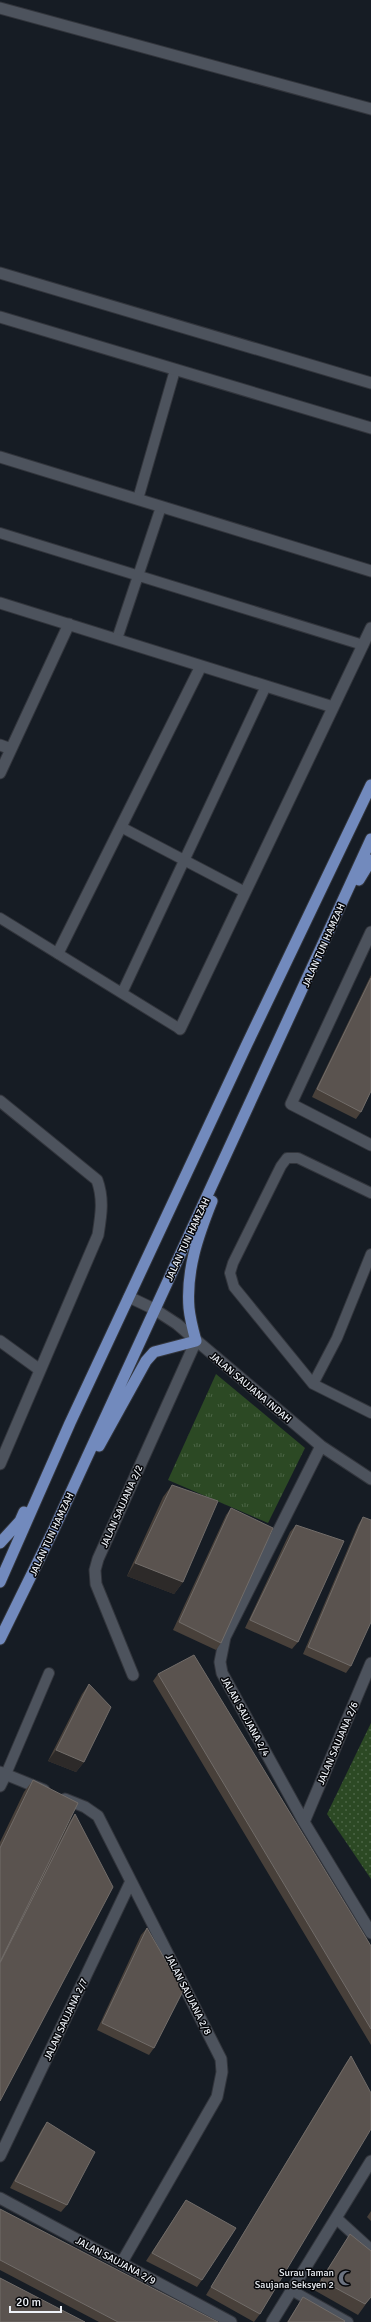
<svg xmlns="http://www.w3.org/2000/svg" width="371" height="2322" font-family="Signika,sans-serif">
<defs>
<pattern id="grass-tufts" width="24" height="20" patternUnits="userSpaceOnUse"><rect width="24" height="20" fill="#2c4924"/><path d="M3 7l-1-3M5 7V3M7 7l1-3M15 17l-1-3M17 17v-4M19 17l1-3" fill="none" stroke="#4b6445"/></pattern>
<pattern id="park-dots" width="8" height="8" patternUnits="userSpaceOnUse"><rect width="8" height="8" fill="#2c4924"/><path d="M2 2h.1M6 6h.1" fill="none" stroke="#4b6445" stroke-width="1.8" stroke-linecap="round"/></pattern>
</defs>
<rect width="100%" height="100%" fill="#161c24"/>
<path fill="url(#grass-tufts)" d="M216,1374L305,1448L268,1523L168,1480Z"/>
<path fill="url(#park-dots)" d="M371,1723V1879L327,1814Z"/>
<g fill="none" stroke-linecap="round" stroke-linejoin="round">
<defs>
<path id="service" d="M138,499L175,370
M0,533L363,645
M117,639L161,507
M121,827L245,892
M0,918L180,1029
M122,993L266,686
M371,1193L298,1158H287L281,1166L233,1263L230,1273L234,1287L313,1384L371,1413
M313,1384L337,1338L371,1254
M6,1774L49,1673
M291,2290L348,2322"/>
<path id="minor" d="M0,8L371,109
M0,317L371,428
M0,457L371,571
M0,603L333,707
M0,745L11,749
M0,773L69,624
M371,932L291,1104L371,1145
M58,953L201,666
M180,1029L371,628
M0,1101L97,1180C104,1199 101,1216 98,1235L0,1464
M129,1297L154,1309L177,1324L321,1446L371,1479
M0,1341L40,1370
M321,1446L225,1637L220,1662L222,1673L304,1822L371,1933
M133,1675L96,1584L95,1570L98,1559L196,1341
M0,1772L44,1790
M0,1786L6,1774
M65,1799L85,1807L98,1816L221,2059L222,2072L217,2097L122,2262
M304,1822L371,1663
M0,2156L131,1881
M0,2198L231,2322
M336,2218L371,2250
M272,2322L371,2161"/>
<path id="tertiary" d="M0,273L371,383"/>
<path id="primary" d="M359,880L371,860
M99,1446L146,1361L154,1352L196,1341C193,1330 190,1319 189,1308C186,1270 198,1236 212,1201
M0,1543L20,1521L24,1512
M0,1582L70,1423L247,1044L371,785
M0,1639L54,1529L371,839"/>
</defs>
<use href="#service" stroke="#32353c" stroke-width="12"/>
<use href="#minor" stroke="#32353c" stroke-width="13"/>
<use href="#tertiary" stroke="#32353c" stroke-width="13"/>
<use href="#primary" stroke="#32353c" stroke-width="13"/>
<use href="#service" stroke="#4d535d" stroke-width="10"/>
<use href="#minor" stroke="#4d535d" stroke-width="11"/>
<use href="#tertiary" stroke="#4d535d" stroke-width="11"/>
<use href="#primary" stroke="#728abd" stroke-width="11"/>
</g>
<path fill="#48403a" d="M371,975V1091L361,1112L356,1119L312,1097Z
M172,1485L183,1582L174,1594L127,1576L163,1497Z
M231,1508L221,1643L216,1650L173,1630L226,1515Z
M363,1517L351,1666L346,1673L303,1654L358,1525Z
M296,1525L298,1642L292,1649L245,1628L290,1532Z
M158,1674L371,1946V2045L153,1681Z
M89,1684L84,1762L76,1772L48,1761L82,1694Z
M33,1780L46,1868L70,1821L75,1814L0,2101V1842L24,1792Z
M147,1928L154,2048L149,2055L97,2030L141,1935Z
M351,2056L260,2314L254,2322L206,2295L346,2063Z
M47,2122L67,2205L61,2212L10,2188L42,2129Z
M186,2200L202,2280L197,2287L146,2261Z
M0,2209L218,2322H99L0,2270Z
M371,2211V2221L367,2217Z
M350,2234L371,2297L358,2315L314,2290Z
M303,2297L344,2322H287Z"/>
<path fill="#2d2a29" d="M135,1563L183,1582L174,1594L127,1576Z
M56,1750L84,1762L76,1772L48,1761Z"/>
<path fill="#5a534f" stroke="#716c69" d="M371,978V1091L361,1112L317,1089Z
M172,1485L218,1501L183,1582L135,1563Z
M231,1508L273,1528L221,1643L179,1622Z
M363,1517L371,1520V1622L351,1666L308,1647Z
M296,1525L344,1541L298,1642L250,1620Z
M194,1655L371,1946V2029L158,1674Z
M89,1684L111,1707L84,1762L56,1750Z
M33,1780L78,1803L0,1962V1848Z
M75,1814L113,1887L0,2101V1963Z
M147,1928L183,1991L154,2048L102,2023Z
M351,2056L371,2093V2129L260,2314L211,2287Z
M47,2122L95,2152L67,2205L15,2181Z
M186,2200L236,2228L202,2280L152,2253Z
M0,2209L218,2322H118L0,2260Z
M350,2234L371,2251V2297L365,2304L321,2280Z
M0,2278L85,2322H0Z
M303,2297L345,2321L344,2322H288Z"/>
<defs>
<symbol id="mosque-bare" viewBox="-9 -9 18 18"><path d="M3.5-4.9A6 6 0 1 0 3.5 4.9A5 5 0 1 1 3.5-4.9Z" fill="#6b7280" stroke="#050609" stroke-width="2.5" paint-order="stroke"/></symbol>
</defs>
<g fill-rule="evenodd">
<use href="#mosque-bare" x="335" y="2267" width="22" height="22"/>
</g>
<g text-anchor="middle" stroke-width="3" stroke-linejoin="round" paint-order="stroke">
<g font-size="10" fill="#eef2f8" stroke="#050609">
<text transform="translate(323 945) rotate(-66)" y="4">JALAN TUN HAMZAH</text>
<text transform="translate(187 1239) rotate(-65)" y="4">JALAN TUN HAMZAH</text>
<text transform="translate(251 1387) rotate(40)" y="4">JALAN SAUJANA INDAH</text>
<text transform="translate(121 1506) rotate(-66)" y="4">JALAN SAUJANA 2/2</text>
<text transform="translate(51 1534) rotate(-65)" y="4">JALAN TUN HAMZAH</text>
<text transform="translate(246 1716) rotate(61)" y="4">JALAN SAUJANA 2/4</text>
<text transform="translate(337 1743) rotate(-67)" y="4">JALAN SAUJANA 2/6</text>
<text transform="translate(189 1994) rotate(63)" y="4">JALAN SAUJANA 2/8</text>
<text transform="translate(65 2019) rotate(-65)" y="4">JALAN SAUJANA 2/7</text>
<text transform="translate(116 2260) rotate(28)" y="4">JALAN SAUJANA 2/9</text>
</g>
<g font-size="10" fill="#eef2f8" stroke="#050609" text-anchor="end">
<text x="334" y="2276">Surau Taman<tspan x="334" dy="12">Saujana Seksyen 2</tspan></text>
</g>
</g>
<path d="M10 2306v6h51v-6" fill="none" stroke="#eef2f8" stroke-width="2"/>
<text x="16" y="2306" font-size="12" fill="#eef2f8" stroke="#050609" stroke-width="3" paint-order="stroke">20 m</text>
</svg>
